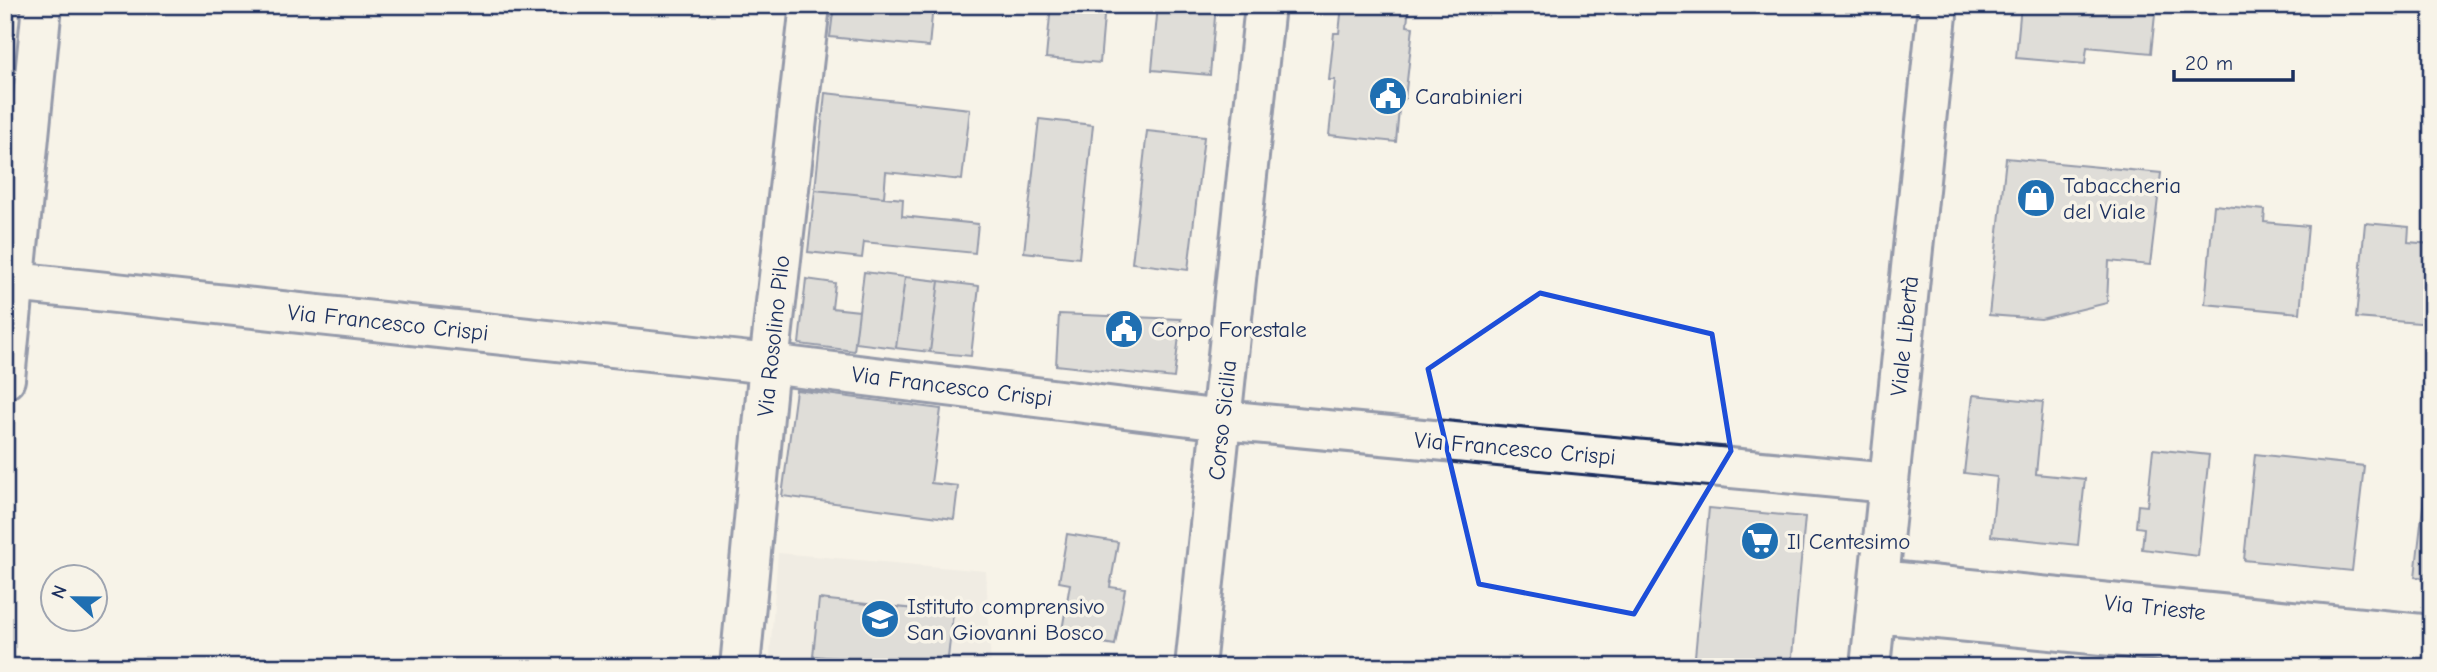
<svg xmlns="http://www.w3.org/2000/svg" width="2437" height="672" font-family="'Comic Neue',sans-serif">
<rect width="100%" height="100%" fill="#f7f3e8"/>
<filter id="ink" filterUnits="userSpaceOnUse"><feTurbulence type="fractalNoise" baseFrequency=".0143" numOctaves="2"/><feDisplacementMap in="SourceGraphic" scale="14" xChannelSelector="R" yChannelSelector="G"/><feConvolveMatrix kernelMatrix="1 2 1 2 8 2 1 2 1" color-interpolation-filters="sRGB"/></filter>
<g filter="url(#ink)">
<path fill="#e6e5de" d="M778,553L986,571L991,667H769Z"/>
<path fill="#c0c3c5" stroke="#1b2f5e" stroke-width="2" d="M834,5H933L929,47L830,37Z
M1051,5H1105L1100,63L1046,58Z
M1158,5H1216L1210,75L1152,70Z
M1342,5H1409L1407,26L1413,27L1405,99L1400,98L1396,142L1329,135L1335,80H1329L1334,33H1339Z
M2021,5H2156L2151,53L2087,47L2085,64L2016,58Z
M825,93L970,109L962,180L886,172L884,197L815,190Z
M1039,119L1093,125L1079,258L1024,252Z
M1147,131L1204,137L1188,270L1132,263Z
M2006,158L2161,173L2150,265L2109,261L2107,303L2041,319L1989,315Z
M815,190L903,199L902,216L978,224L975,253L864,242L862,258L808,252Z
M2214,205L2265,210L2264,222L2308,226L2300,313L2205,304Z
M2365,223L2409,227L2408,242L2432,244V324L2356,318Z
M864,272L905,277L896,348L855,343Z
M905,277L939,281L930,352L896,348Z
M806,279L835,283L832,308L859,311L854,351L799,344Z
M939,281L979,286L971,356L930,352Z
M1059,314L1181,319L1174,378L1056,365Z
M796,390L941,409L931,483L958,486L954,519L782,496Z
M1973,395L2043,402L2036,474L2085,479L2078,545L1991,536L1997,477L1964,473Z
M2153,449L2209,455L2198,556L2142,549L2144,528L2136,527L2138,505L2147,506Z
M2255,454L2364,466L2352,571L2244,560Z
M2424,497L2432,498V579L2415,577Z
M1709,508L1805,517L1791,667H1694Z
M1067,534L1118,542L1110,587L1125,589L1115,645L1061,636L1070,584L1059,582Z
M819,599L953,613L947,667H847L848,659L813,656Z"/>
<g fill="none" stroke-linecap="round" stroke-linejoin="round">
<defs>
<path id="minor" d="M5,281L769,364L1222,420L1889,483
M5,379L42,5
M1879,580L2432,635
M1876,613L2428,667
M740,667L769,364L810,5
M1195,667L1265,5
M1870,667L1938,5"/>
</defs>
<use href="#minor" stroke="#1b2f5e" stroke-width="44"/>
<use href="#minor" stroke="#f7f3e8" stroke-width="38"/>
</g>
</g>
<path d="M0 0H2437V672H0ZM1540,293L1712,334L1731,451L1634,614L1479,584L1428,369Z" fill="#f7f3e8" fill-opacity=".55" fill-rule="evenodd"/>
<path fill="none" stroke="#1d4ed8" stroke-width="5" stroke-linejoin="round" d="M1540,293L1712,334L1731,451L1634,614L1479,584L1428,369Z"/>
<defs>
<symbol id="civic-disc" viewBox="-11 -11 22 22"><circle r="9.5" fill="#1f6fb2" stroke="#f7f3e8"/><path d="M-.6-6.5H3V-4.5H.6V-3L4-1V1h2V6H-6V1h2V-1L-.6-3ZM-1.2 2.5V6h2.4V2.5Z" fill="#fff"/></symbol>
<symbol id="shop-disc" viewBox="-11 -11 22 22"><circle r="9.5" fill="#1f6fb2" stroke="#f7f3e8"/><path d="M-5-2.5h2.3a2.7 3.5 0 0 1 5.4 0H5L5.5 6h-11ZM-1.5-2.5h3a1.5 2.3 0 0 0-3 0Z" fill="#fff"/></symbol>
<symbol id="supermarket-disc" viewBox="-11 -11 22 22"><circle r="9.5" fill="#1f6fb2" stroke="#f7f3e8"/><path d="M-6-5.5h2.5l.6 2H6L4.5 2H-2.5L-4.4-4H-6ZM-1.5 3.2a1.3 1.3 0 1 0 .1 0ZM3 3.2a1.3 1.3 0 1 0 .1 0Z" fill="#fff"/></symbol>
<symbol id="school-disc" viewBox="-11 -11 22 22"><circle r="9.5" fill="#1f6fb2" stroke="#f7f3e8"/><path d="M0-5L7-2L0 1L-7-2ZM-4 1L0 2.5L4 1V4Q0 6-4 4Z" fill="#fff"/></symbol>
</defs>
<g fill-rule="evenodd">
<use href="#civic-disc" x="1366" y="74" width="44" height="44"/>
<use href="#shop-disc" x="2014" y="176" width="44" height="44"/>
<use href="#civic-disc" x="1102" y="307" width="44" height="44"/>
<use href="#supermarket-disc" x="1738" y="519" width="44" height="44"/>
<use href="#school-disc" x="858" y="597" width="44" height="44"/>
</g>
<g text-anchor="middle" stroke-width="7" stroke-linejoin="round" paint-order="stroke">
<g font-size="23" fill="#1b2f5e" stroke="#f7f3e8" text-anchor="start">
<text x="1415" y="104">Carabinieri</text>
<text x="2063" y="193">Tabaccheria<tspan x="2063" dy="26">del Viale</tspan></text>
<text x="1151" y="337">Corpo Forestale</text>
<text x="1787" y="549">Il Centesimo</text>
<text x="907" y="614">Istituto comprensivo<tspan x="907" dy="26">San Giovanni Bosco</tspan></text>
</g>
<g font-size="23" fill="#1b2f5e" stroke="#f7f3e8">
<text transform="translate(388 322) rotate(6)" y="8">Via Francesco Crispi</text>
<text transform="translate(773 336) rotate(-84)" y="8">Via Rosolino Pilo</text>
<text transform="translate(1904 336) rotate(-84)" y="8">Viale Libertà</text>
<text transform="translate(952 386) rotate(7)" y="8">Via Francesco Crispi</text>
<text transform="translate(1222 420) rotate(-84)" y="8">Corso Sicilia</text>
<text transform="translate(1515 448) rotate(5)" y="8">Via Francesco Crispi</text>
<text transform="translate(2155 607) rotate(6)" y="8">Via Trieste</text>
</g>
</g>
<rect width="2437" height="672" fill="none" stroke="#f7f3e8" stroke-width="28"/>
<rect x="14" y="14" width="2409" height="644" fill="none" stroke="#1b2f5e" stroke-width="2.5" filter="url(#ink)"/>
<g transform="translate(74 598) rotate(292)"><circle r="33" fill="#f7f3e8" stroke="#9fa5b1" stroke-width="2"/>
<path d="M0-5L12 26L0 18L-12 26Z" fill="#1f6fb2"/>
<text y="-10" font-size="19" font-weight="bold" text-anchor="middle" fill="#1b2f5e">N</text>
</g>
<path d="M2174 70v10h119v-10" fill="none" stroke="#1b2f5e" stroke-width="3.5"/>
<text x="2185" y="70" font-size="21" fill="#1b2f5e" stroke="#f7f3e8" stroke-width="5" paint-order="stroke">20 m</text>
</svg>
